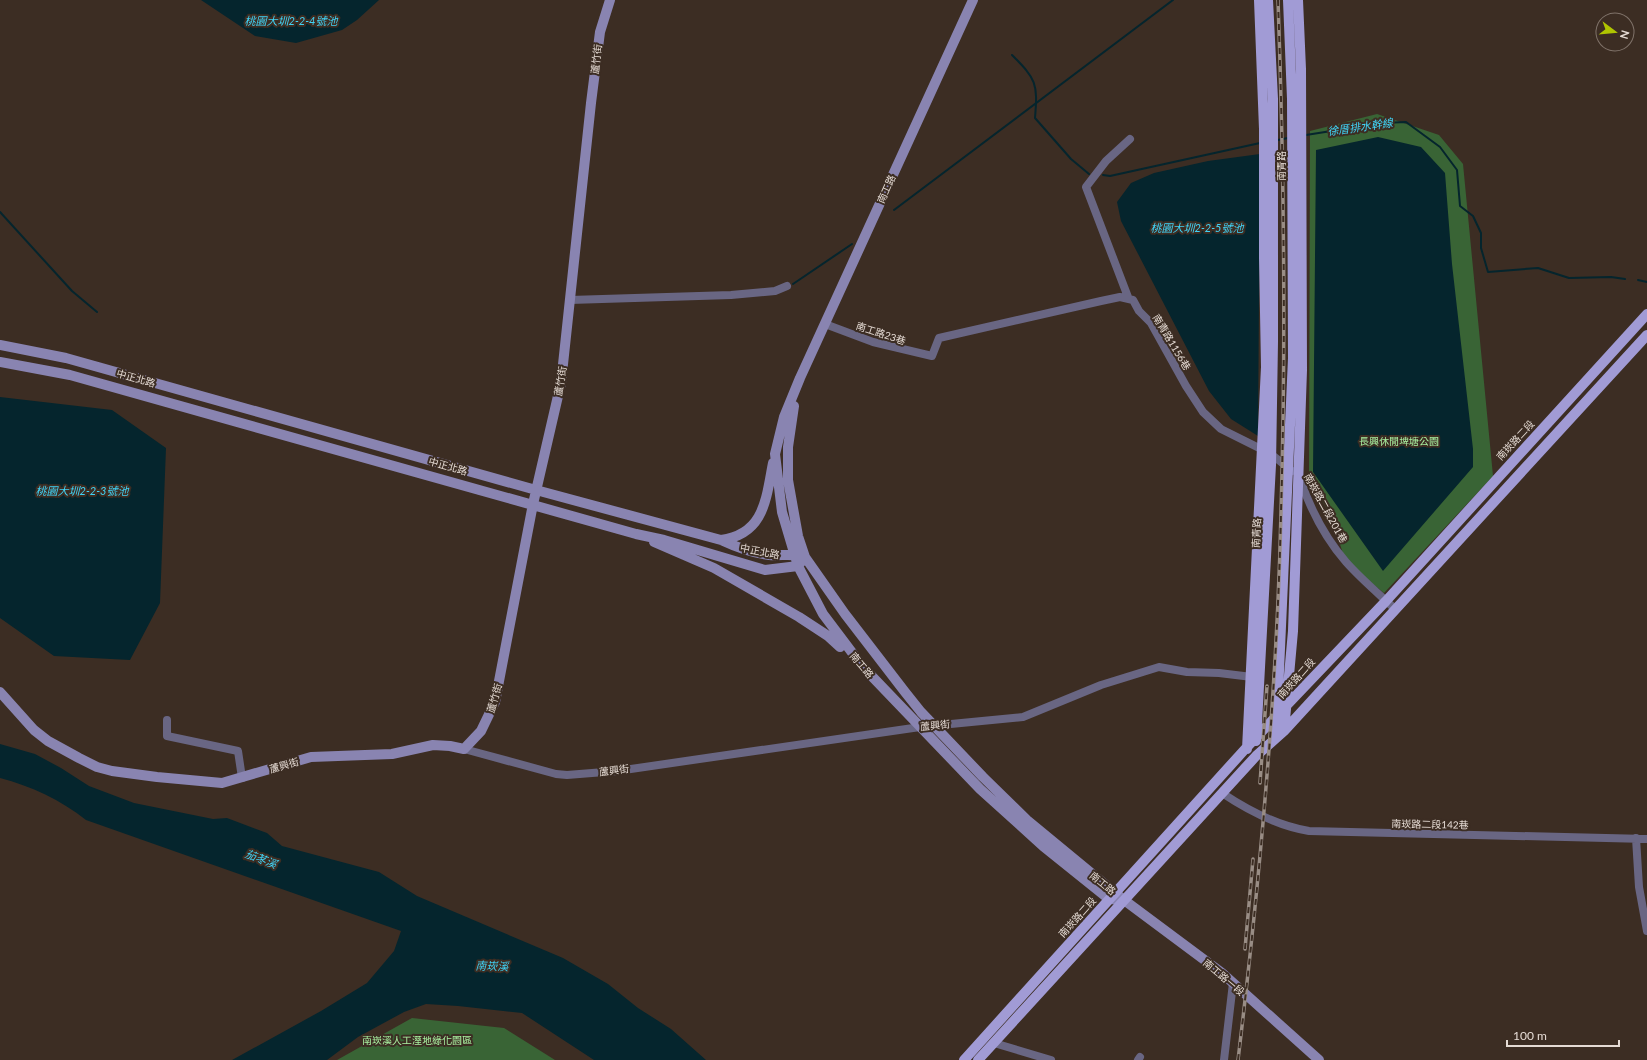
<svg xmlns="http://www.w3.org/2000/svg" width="1647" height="1060" font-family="Lato,'Noto Sans TC',sans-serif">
<rect width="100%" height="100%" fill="#3c2d23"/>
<path fill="#396435" d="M1377,114L1439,135L1463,164L1493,476L1384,593L1346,562L1330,515L1309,477L1310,131Z
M412,1018L504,1028L555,1060H337Z"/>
<path fill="#05252d" d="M201,0H379L357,20L342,30L296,43L255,36Z
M1378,137L1421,147L1445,173L1452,264L1473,449V467L1383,571L1313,472L1316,150Z
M1260,154L1258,436L1231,419L1209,391L1121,221L1117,202L1131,183L1154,173L1208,161Z
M0,397L112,410L166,448L160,603L130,660L54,656L0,618Z
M0,744L35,754L61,768L89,786L134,803L213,819L227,818L267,833L282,846L379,872L417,896L563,958L608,984L638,1008L671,1029L706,1060H594L522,1013L458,1006L426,1004L404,1012L358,1037L327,1060H232L321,1011L367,983L394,951L401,931L86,820C61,800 31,786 0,778Z"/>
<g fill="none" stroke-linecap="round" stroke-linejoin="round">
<path stroke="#05252d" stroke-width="2" d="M1012,55C1036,79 1038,83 1035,118L1071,159L1089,174
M1306,135L1382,123L1406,122L1440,147L1457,170L1460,206L1473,216L1481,233V248L1488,272L1538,268L1569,278L1611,277L1625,279
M1278,140L1288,138
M1103,175L1110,176L1260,143
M894,210L1173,0
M0,212L72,291L97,312
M1638,280L1647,282
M793,284L852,244"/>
<path stroke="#696683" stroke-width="8" d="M1128,297L1086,187L1106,161L1130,139
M570,300L731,295L775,291L787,286
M825,324L873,342L932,356L939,338L1101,301L1120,297L1133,300L1139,311L1151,323L1186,386L1203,412L1221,429L1271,454L1292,471
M1300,479C1310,508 1326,539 1346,562C1361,579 1379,594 1395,609
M167,720V736L238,751L242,778
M464,749L556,774L567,775L617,771L920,727L1023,717L1101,685L1159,667L1187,672L1219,673L1252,677
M1222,793C1249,811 1277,826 1309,831L1647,839
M1636,838L1639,887L1647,931
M994,1043L1051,1060
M1138,1060L1140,1057
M1224,1060L1233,983"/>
<path stroke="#8984b1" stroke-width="10" d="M973,0L800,378L784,417L775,454L782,512L798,566L823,614L863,667L980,789L1043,846L1109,899L1124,900
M0,345L66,358L536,490L721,540C736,547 753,553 769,555C782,556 793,553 805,557L798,566L765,570L664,540L636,534L70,375L0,362
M794,406L788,447V480L798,536L805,557L845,614L905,692L921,712L983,777L1027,820L1124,900L1222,973L1319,1060
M721,540C765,534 766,498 773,463
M654,542L714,568L799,617L828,636L840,647
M0,692L34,730L48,741L79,758L97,767L112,771L157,777L222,783L311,757L392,754L433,745L450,746L464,749L481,731L495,702L533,504L561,383L591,103L600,32L610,0"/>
<path stroke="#a19bd5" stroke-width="10" d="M1284,731L1293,631L1302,370L1301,69L1298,0
M1276,738L1293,358L1292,99L1288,0
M1256,741L1271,465L1273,342V99L1268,0
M1247,749L1266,367L1264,258V129L1259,0
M964,1060L1247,747L1386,601L1647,314
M978,1060L1256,756L1284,731L1647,335"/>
<defs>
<path id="rail" d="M1260,783L1267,686
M1245,949L1253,859
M1238,1060C1260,878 1277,695 1281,512C1286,342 1284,171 1278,0"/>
</defs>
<use href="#rail" stroke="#998d85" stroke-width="3.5"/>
<use href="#rail" stroke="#3c2d23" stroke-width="2" stroke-dasharray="6" stroke-linecap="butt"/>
</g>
<g text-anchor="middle" stroke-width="4" stroke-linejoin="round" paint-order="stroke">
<g font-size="10" fill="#e5dbd4" stroke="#3c2d23">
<text transform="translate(596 59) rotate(-83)" y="4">蘆竹街</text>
<text transform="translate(1281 166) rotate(-90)" y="4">南青路</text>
<text transform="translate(886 189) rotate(-66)" y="4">南工路</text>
<text transform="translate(881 333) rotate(18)" y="4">南工路23巷</text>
<text transform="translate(1172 342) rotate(59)" y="4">南青路1156巷</text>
<text transform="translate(136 378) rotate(16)" y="4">中正北路</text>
<text transform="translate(560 381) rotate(-81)" y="4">蘆竹街</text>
<text transform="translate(1515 440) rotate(-47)" y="4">南崁路二段</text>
<text transform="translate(448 466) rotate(16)" y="4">中正北路</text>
<text transform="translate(1326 508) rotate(61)" y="4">南崁路二段201巷</text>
<text transform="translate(1256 533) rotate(-87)" y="4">南青路</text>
<text transform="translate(760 551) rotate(11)" y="4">中正北路</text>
<text transform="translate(862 665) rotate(50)" y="4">南工路</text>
<text transform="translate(1296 678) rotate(-48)" y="4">南崁路二段</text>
<text transform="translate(494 698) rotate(-74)" y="4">蘆竹街</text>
<text transform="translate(935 725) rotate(-6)" y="4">蘆興街</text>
<text transform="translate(284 765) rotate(-16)" y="4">蘆興街</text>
<text transform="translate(614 770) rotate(-7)" y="4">蘆興街</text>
<text transform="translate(1430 824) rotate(1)" y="4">南崁路二段142巷</text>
<text transform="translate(1103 883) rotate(39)" y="4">南工路</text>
<text transform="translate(1077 917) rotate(-48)" y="4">南崁路二段</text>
<text transform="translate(1224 977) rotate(40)" y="4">南工路一段</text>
</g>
<g font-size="10" fill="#aaf3a2" stroke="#3c2d23">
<text x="1399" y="445">長興休閒埤塘公園</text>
<text x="417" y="1044">南崁溪人工溼地綠化園區</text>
</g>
<g font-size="11" font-style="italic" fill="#40d4f7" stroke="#3c2d23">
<text x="291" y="25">桃園大圳2-2-4號池</text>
<text transform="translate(1360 127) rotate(-8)" y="4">徐厝排水幹線</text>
<text x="1197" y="232">桃園大圳2-2-5號池</text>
<text x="82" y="495">桃園大圳2-2-3號池</text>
<text transform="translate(261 859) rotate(20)" y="4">茄苳溪</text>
<text transform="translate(492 966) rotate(2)" y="4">南崁溪</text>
</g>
</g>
<g transform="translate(1615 32) rotate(106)"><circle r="19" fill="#3c2d23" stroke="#80736a"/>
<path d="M0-3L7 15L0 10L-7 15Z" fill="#b0c501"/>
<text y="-6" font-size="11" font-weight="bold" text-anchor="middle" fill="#e5dbd4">N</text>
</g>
<path d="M1507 1040v6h112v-6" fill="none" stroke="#e5dbd4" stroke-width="2"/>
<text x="1513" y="1040" font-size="12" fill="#e5dbd4" stroke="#3c2d23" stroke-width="3" paint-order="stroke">100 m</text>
</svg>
